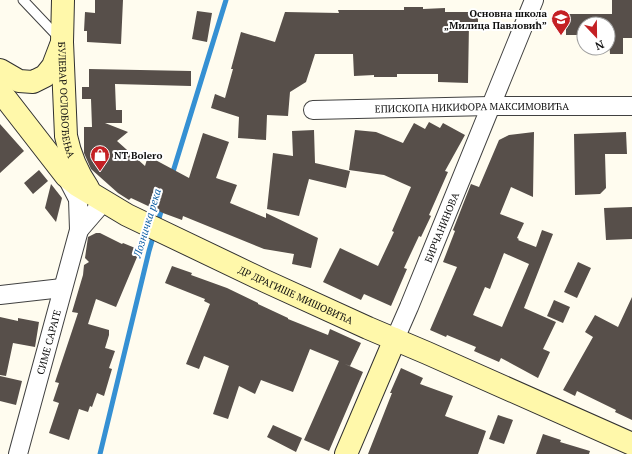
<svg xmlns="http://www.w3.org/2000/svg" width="632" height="454" font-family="'PT Serif',serif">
<rect width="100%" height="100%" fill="#fffcef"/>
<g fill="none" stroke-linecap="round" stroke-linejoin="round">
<path stroke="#3590d3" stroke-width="5" d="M172,175L226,0
M157,225L163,205
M100,454L149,251L154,234"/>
</g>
<path fill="#574f4a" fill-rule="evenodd" d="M95,0H123L121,44L87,42V31H84L85,12L95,13Z
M612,0H632V38H623V54H610L608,24H584V35H566V14H612Z
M404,7H423V9L445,8V12H478V24H469L468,83L438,82V74H397V77H374V75L354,76L353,54H315L306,82L290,92L288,116L267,115L266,140L238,138L239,117L211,108L215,94L225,98L233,69H231L241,32L275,42L285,12L339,13L338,10H404Z
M197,11L212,13L207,42L192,39Z
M89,69L191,71V86L115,84L116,110H122V123H105L128,132L117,141L145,166L148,156L189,178L203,133L229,142L216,178L237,185L230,203L266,218V213L318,238L311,268L292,264L294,254L264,249L183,216L182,220L163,213L131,198L129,200L118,193L91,169L84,153V127H92L91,99H82V87H89Z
M429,122L440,128L443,123L465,135L445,171L448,172L429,215L431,216L421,237L419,236L404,268L407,269L391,306L364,294L361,300L323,282L340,248L378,266L394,232L392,231L411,187L384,175L349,170L355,130L376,132L403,143L414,123L425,129Z
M0,124L24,151L0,173Z
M314,130L315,163L350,171L346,188L309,179L299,216L267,209L273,153L293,156L292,131Z
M534,132L533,197L511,187L500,214L524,223L517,238L519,239L518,240L536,247L542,230L553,234L524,308L556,322L543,349L550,352L538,378L501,358L499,362L474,351L476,347L447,335L446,337L430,330L457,267L443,262L455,231L453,230L471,184L479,187L499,140L509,135ZM504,253L529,264L502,327L473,315L485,287L490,289Z
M626,132L627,154H605L606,188L600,194L575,195L574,134Z
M39,170L48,181L33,194L24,183Z
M51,184L62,198L56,222L45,208Z
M632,207V239L606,240L604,208Z
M96,233H100L122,244L123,243L140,250L116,307L96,299L88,324L109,330V335L105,348L115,351L109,368L112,369L104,396L97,393L92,407L90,406L88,412L79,409L69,440L49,433L59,403L53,401L59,383L55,382L78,313L72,312L83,275L84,265L89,262L85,258L88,237Z
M578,262L591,268L577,298L564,292Z
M172,266L192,273L191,275L227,288L258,303V304L288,318V319L328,335L330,329L361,343L350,366L345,364L363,372L329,451L304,440L339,361L310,349L293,392L261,380L255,394L239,386L228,419L213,414L229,366L204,356L199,369L186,364L210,304L204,301L205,299L165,283Z
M632,297V420L615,412L616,410L577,391L575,396L563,390L593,337L585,332L595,315L618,327Z
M554,300L570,307L563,323L547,316Z
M0,317L18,321V318L39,322L35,347L13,343L6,376L0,375Z
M401,368L423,378L420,384L453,396L445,416L486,431L478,454H368L392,393H390Z
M0,376L22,381L16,405L0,401Z
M498,415L513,420L504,444L489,439Z
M273,425L302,438L296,452L267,437Z
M543,434L561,440L560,442L590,451L589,454H536Z"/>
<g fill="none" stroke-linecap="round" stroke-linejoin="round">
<defs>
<path id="lane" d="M23,0L60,39"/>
<g id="street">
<path id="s1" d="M313,110L490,106H632"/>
<path d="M79,230L104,201"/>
<path d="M0,295L62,288"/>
<path id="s2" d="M395,339L409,307L534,0"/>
<path id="s3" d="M18,454L79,230L78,199L66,176"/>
</g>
<g id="secondary">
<path id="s4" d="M63,0L62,42L66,136C70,155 77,172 88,188"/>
<path d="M0,70L19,81L33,82L45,76L53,66L61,45"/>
<path id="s5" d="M0,91L66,176L77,185L127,215L265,281L368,328L427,353L632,444"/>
<path d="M346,454L395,339"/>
</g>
</defs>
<use href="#lane" stroke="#414141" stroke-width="11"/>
<use href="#street" stroke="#414141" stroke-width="20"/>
<use href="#secondary" stroke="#303030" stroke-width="24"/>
<use href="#lane" stroke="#fff" stroke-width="9"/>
<use href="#street" stroke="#fff" stroke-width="18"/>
<use href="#secondary" stroke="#fff8aa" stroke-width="22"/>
</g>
<defs>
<symbol id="school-pin" viewBox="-11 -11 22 30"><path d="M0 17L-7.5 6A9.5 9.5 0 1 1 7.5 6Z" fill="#c42024" stroke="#fff"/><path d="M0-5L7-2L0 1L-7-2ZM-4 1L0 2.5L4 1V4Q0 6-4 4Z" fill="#fff"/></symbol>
<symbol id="shop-pin" viewBox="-11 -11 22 30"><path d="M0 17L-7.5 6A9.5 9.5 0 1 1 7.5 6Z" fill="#c42024" stroke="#fff"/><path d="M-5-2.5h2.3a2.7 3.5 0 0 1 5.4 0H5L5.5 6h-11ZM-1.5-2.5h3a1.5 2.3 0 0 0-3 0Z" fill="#fff"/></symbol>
</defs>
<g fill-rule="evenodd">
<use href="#school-pin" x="550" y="8" width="22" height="30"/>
<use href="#shop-pin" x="89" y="144" width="22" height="30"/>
</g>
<g text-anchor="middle" stroke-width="4" stroke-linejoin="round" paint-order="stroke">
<g font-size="10" font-weight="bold" fill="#0e0e0e" stroke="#fff" text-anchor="end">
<text x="547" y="17">Основна школа<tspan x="547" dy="12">„Милица Павловић”</tspan></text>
<text x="114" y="159" text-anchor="start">NT Bolero</text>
</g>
<g font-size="10" fill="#0e0e0e" stroke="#fff">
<text dy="4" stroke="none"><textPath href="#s4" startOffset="100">БУЛЕВАР ОСЛОБОЂЕЊА</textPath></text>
<text dy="4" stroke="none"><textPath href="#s1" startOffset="159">ЕПИСКОПА НИКИФОРА МАКСИМОВИЋА</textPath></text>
<text dy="4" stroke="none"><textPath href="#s2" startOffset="121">БИРЧАНИНОВА</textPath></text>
<text dy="4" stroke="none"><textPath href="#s5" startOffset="367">ДР ДРАГИШЕ МИШОВИЋА</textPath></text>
<text dy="4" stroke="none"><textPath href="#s3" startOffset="116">СИМЕ САРАГЕ</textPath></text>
</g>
<g font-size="11" font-style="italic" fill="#1262a6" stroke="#fff">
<text transform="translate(147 223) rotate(-73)" y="4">Лозничка река</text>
</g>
</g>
<g transform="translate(596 36) rotate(158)"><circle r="19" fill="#ffffff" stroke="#9f9f9f"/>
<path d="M0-3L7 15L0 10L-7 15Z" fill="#c42024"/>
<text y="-6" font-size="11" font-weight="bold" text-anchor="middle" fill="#0e0e0e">N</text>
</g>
</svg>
